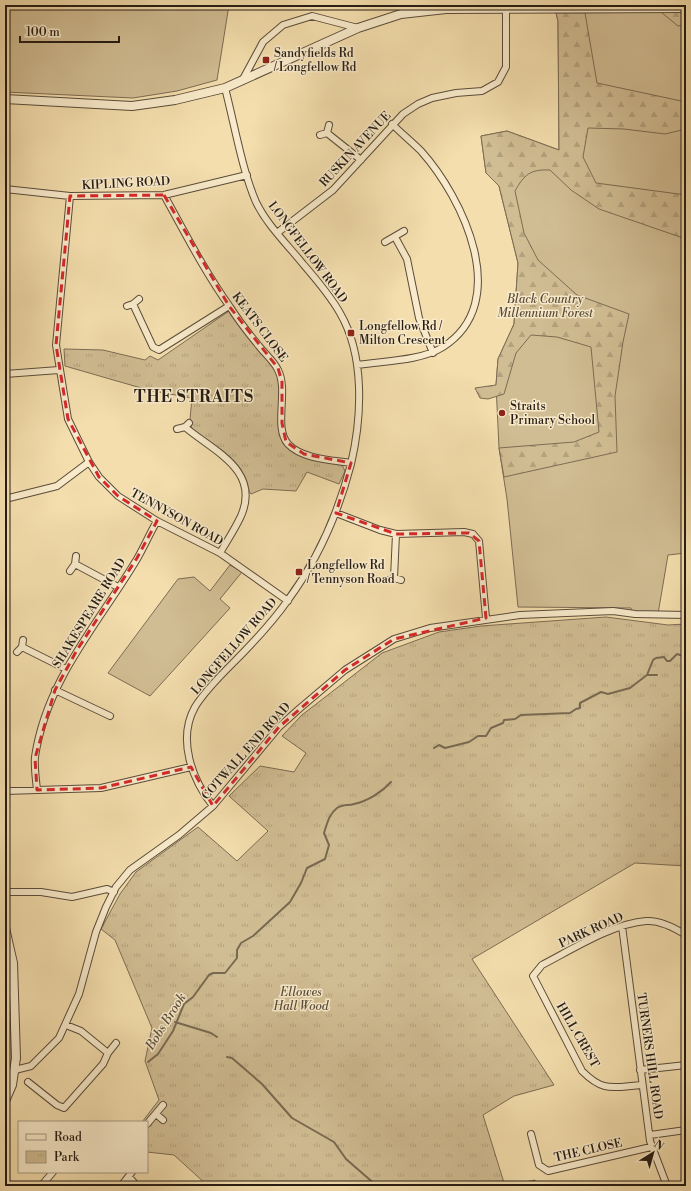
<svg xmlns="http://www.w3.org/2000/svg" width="691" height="1191" font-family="'Libre Bodoni',serif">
<defs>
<pattern id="forest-firs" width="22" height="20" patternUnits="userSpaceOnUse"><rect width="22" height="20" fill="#d1bd93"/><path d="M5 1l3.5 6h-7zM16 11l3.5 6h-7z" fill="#b3a27e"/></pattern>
<pattern id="park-tufts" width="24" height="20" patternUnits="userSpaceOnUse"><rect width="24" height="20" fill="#d1bd93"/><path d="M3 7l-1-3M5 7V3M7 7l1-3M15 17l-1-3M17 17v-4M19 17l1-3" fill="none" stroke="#b3a27e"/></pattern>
</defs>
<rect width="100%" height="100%" fill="#f4dead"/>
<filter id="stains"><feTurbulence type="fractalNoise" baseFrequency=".005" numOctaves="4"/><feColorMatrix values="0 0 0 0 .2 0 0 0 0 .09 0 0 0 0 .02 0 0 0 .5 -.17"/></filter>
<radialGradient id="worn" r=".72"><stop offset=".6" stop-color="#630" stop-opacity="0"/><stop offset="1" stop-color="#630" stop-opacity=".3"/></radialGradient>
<path fill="#d1bd93" stroke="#7c6c54" d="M5,5H229L217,80L177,91L133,98L5,92Z
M686,12V553L668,555L658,614L632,612L631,608L518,607L507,499L499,448L496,385L498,359L514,324L518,263L499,186L486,173L481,136L507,131L559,150L558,21L556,13Z
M230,565L242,572L220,599L230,608L150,696L108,673L178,579L194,577L210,591Z"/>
<path fill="url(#forest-firs)" stroke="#7c6c54" d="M661,12H686V25L678,26Z
M556,13H585L597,83L686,102V129L665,134L624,129L588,128L583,157L596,183L686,195V239L599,209L571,190L550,170C530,169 524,175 515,191L524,233L538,260L577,295L629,314L623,342L615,396L617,452L504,477L499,448L574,442L599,432L591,347L557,337L531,335L516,353L504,394L488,399L480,398L475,388L496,385L498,359L514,324L518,263L499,186L486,173L481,136L507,131L559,150L558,21Z"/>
<path fill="url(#park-tufts)" stroke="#7c6c54" d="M229,311L277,370L279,377L286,444L342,465L345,471L339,484L307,472L296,491L263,489L251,494C247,490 245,476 240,468C229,452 208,441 192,430L190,419L192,398L148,390L65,366L64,349L103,350L145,360L150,356L158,360Z
M606,617L668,625L686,624V866L635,863L472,959L554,1085L514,1096L483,1115L505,1186L535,1180L537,1186H208L174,1155L147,1152V1122H142L159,1100L145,1061L152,1028L115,940L101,929L120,894L136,872L198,827L237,861L268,831L229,796L260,766L294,772L306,753L282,736L302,715L382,653L439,632L481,626Z"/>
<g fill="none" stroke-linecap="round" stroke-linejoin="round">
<path stroke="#786951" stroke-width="2" d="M647,675H657
M434,748L439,745L445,748L469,742L478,736H486L491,728L503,723L504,720L515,719L521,715L570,713L576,709L580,708V703L601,692L608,694L630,688L647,675L653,660L656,658L664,657L667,661H670L677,654L686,657
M175,1022L211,1033L217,1037
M227,1057L232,1058L262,1084L292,1118L334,1142L346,1159L377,1186
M148,1062L158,1054L173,1031L184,1004L193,997L209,975L213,973H225L237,958V950L241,943L253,936L290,902L301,883L307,868L325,859L329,845L324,833C327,824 329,814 337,808C343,804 348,806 354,804C368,801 382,792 391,782"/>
<defs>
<path id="minor" d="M242,81L263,42L283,25L312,16L358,28
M327,133L361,160
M320,135L327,133L329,125
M5,189L70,196L164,195L247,175
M164,195C185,233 205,272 230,307C239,321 249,334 259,346C265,354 274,361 278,370C289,391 273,427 288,444C302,459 332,460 351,463
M70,196L56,345L68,419L89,462L99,477L118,496L157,521L220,553L288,601
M277,233L333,190L403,114L418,104L432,98L456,93L482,91L498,82L506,67V8
M395,237L407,259L419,318L433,353
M385,242L404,231
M133,304L153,347L159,350L229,306
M127,306L133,304L139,299
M357,365C383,361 421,361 443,347C513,302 463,198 421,151C412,142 401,133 392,124
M5,374L59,370
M185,427C213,451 261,470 241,516C235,529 227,541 220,553
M177,429L185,427L189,423
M5,499L57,486L89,462
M336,513L380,530L396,534L464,532L473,534L479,541L486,618
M75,564L118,587
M70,571L75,564L76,556
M394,578L396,534
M388,580L394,578L401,580
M22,647L66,669
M17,652L22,647L23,640
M55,690L110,716
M37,790C36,779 34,767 35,757C46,680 99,623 137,559C144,547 150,533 157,521
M5,791L101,788L191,767
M213,806C192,780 177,739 195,707C204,692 219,677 232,664C252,644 272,623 288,600C319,558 338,514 351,464C362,417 365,356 340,313C330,295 316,279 303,264C287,244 267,225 256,202C242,170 234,122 225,88
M5,892H41L72,897L107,889L114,892
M622,926L650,1141L667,1186
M66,1025L81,1031L108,1053
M15,1070L31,1066L59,1038L79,994L96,932L106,907L116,887L130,870L179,835L213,806L279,727L299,709L345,670L394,639L430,628L520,615L613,611L635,614L686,615
M640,1070L686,1065
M28,1082L57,1105L64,1108L103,1064L108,1053L116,1043
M642,1085C613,1087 604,1093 582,1071L533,976L542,965C571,950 614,923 646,921C659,920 675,928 686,935
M156,1114L163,1120
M147,1124L163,1105
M531,1134L539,1165L548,1171L651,1147
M650,1135L686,1130
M129,1177L137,1186
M41,1186L53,1172
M121,1186L132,1172"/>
<path id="tertiary" d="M5,99L132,106L175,100L225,88L358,28L401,14L446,9L686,8
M5,928L13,963L16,1058L12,1085L5,1101"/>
</defs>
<use href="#minor" stroke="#5a4c3a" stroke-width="8"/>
<use href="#tertiary" stroke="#5a4c3a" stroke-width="10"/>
<use href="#minor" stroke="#f8eaca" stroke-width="6"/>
<use href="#tertiary" stroke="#f8eaca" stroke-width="8"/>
</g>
<path fill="none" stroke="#d62828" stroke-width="3" stroke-dasharray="8 5" stroke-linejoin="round" d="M164,195L229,306L278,368L282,382V423L286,442L304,454L351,463L336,513L396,534L469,533L479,541L486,618L394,639L345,670L279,727L213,806L191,767L101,788L37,790L35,758L55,690L77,650L137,558L157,521L118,496L99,477L68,419L56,345L70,196Z"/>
<g fill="#8f2418" stroke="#f8eaca" stroke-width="1.5">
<rect x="262" y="56" width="8" height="8" rx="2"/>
<rect x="347" y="329" width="8" height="8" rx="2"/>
<circle cx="502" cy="413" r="4"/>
<rect x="295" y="568" width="8" height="8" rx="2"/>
</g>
<g text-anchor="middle" stroke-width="3" stroke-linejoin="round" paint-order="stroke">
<g font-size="12" fill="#261c14" stroke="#f8eaca" text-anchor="start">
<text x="274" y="57">Sandyfields Rd<tspan x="274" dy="14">/ Longfellow Rd</tspan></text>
<text x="359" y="330">Longfellow Rd /<tspan x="359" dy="14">Milton Crescent</tspan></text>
<text x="510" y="410">Straits<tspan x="510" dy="14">Primary School</tspan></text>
<text x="307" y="569">Longfellow Rd<tspan x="307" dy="14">/ Tennyson Road</tspan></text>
</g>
<g font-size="12" fill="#261c14" stroke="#f8eaca">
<text transform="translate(355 149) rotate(-47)" y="4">RUSKIN AVENUE</text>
<text transform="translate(126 183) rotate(-3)" y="4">KIPLING ROAD</text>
<text transform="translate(308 252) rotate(53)" y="4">LONGFELLOW ROAD</text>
<text transform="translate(260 327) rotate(53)" y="4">KEATS CLOSE</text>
<text transform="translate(177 517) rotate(29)" y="4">TENNYSON ROAD</text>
<text transform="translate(89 613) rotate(-58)" y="4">SHAKESPEARE ROAD</text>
<text transform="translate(234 646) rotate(-49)" y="4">LONGFELLOW ROAD</text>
<text transform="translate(246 751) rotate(-48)" y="4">COTWALL END ROAD</text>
<text transform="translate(591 930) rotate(-24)" y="4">PARK ROAD</text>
<text transform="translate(578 1035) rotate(60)" y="4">HILL CREST</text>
<text transform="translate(650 1056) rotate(82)" y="4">TURNERS HILL ROAD</text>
<text transform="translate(588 1150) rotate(-13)" y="4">THE CLOSE</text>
</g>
<g font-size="12" font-style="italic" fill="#594c3a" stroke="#f8eaca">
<text x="545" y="303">Black Country<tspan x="545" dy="14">Millennium Forest</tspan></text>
<text x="301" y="996">Ellowes<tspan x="301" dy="14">Hall Wood</tspan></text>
</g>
<g font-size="13" font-style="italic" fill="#5c4f3c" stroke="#f8eaca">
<text transform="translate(165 1021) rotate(-58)" y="5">Bobs Brook</text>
</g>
<g font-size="16" font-weight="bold" letter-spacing="1" fill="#261c14" stroke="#f8eaca">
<text x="194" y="402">THE STRAITS</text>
</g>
</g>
<rect width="691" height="1191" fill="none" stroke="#f4dead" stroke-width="20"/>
<rect x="6" y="6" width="679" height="1179" fill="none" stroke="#261c14" stroke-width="2"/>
<rect x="10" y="10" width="671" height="1171" fill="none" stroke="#261c14"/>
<rect x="18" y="1121" width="130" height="52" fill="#f8eaca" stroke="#a49881"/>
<rect x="26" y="1134" width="20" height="6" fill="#f8eaca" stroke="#a49881"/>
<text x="54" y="1141" font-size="12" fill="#261c14">Road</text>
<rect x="26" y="1151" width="20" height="12" fill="url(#park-tufts)" stroke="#a49881"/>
<text x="54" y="1161" font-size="12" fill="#261c14">Park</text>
<g transform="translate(653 1153) rotate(37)" stroke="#f8eaca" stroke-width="3" paint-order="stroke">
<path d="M0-3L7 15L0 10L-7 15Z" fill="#261c14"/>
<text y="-6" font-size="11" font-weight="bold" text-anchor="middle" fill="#261c14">N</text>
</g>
<path d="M20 36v6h99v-6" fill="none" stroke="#261c14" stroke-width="2"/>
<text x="26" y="36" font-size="12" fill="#261c14" stroke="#f8eaca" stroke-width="3" paint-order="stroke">100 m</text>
<rect width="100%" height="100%" filter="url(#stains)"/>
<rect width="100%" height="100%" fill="url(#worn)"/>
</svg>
